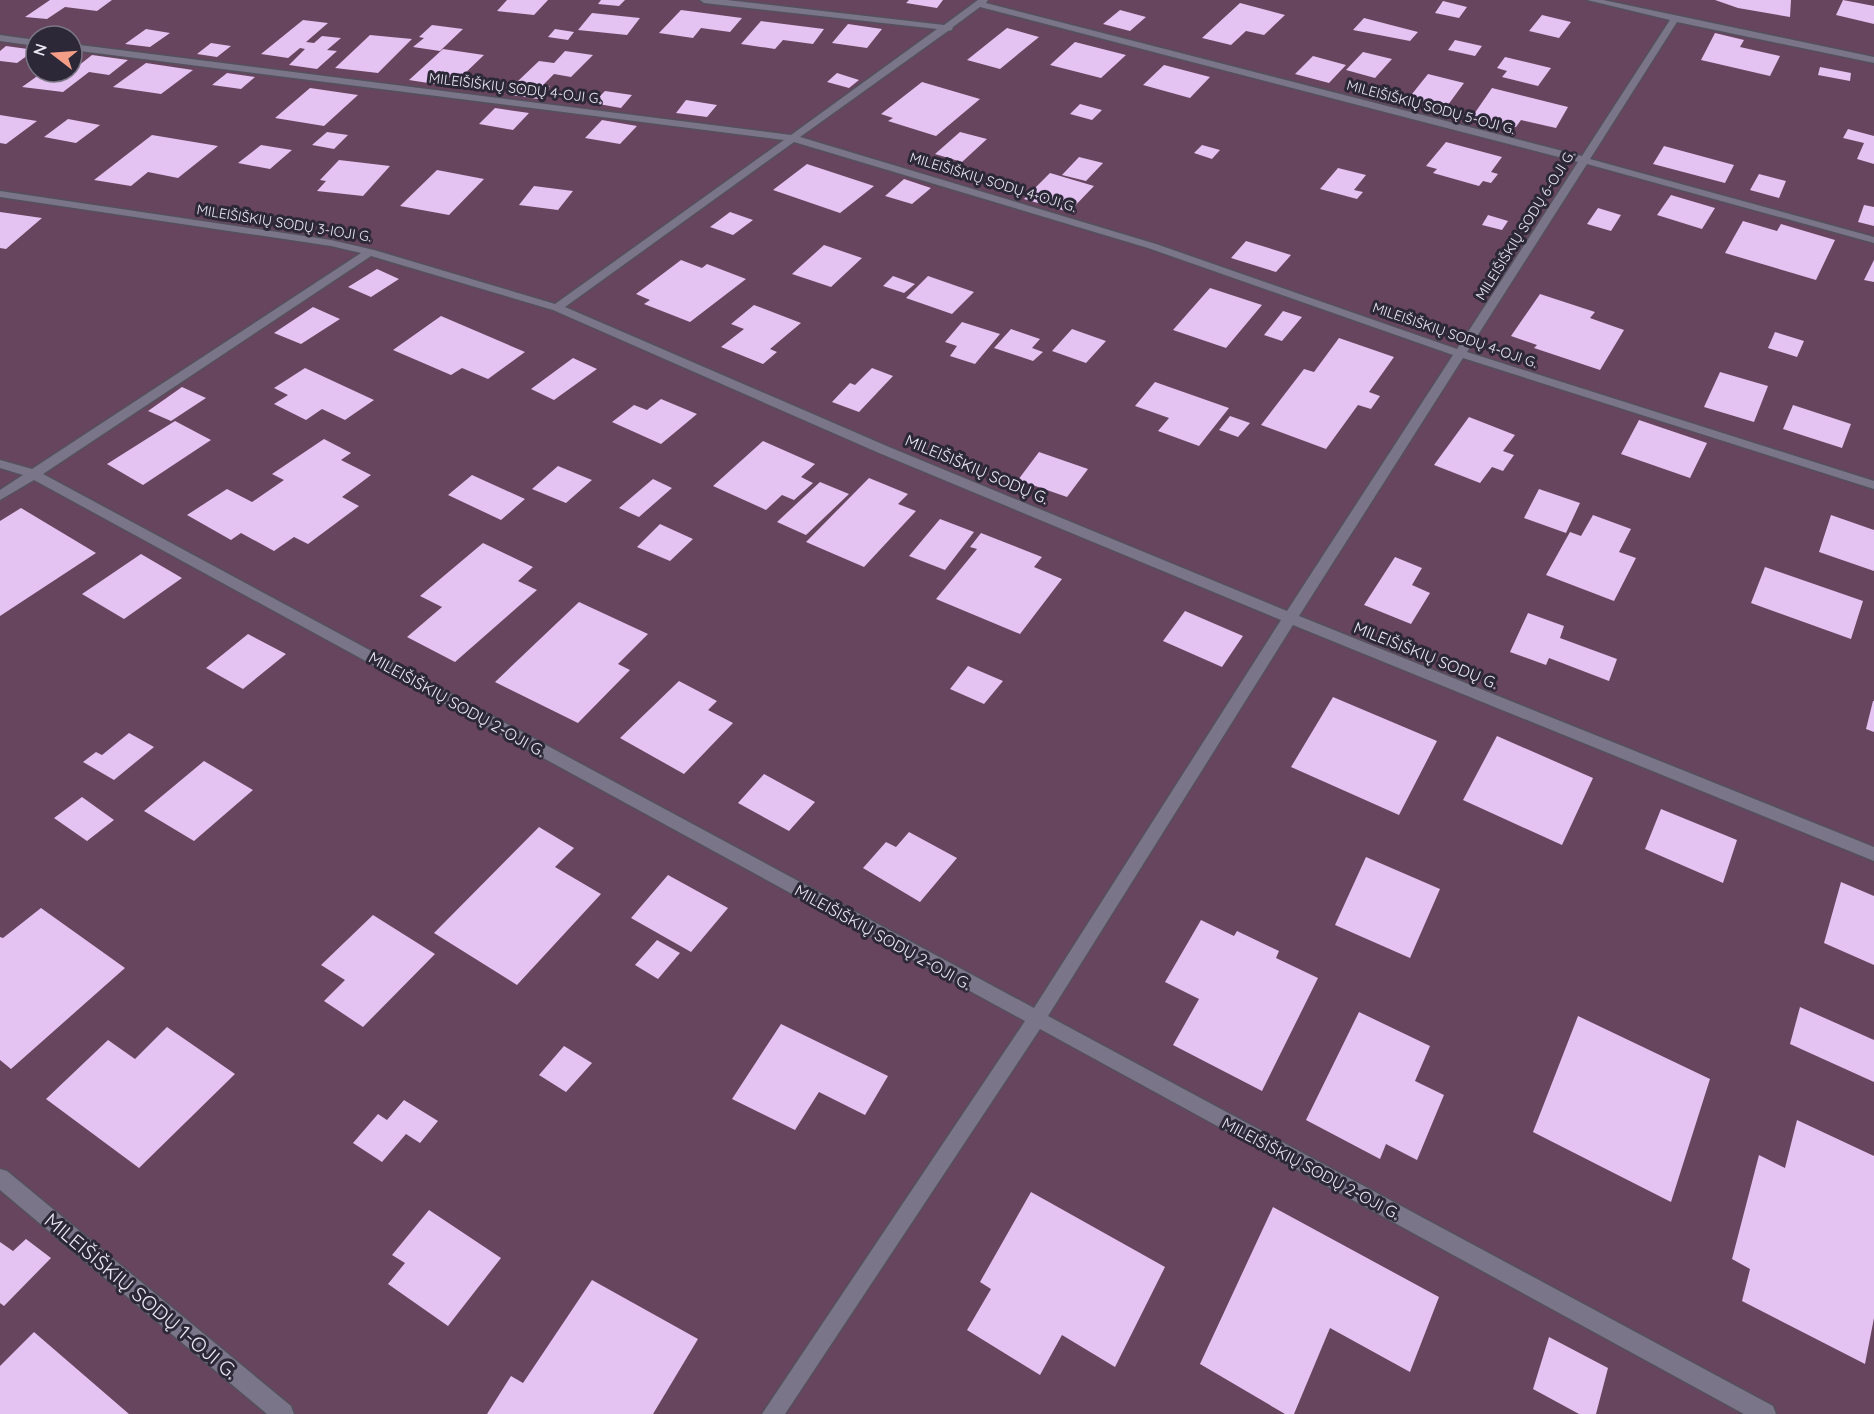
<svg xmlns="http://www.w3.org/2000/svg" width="1874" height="1414" font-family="Quicksand,sans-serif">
<rect width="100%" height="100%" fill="#363242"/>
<path fill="#67455e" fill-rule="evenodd" d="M0,0H1874V1414H0ZM36,36H72V72H36Z"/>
<path fill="#e4c2f1" d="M50,0H112L97,11L65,7L47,19L25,17Z
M507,0H548L534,15L497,11Z
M601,0H625L619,6L598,4Z
M909,0H943L937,8L906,3Z
M1715,0H1791L1790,17L1738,8Z
M1843,0L1874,6V24L1836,15Z
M1443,1L1467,7L1459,18L1435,13Z
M1240,3L1285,15L1264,35L1246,31L1231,45L1202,38Z
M681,10L742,18L730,32L701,28L693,38L659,33Z
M1120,10L1146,17L1130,31L1103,24Z
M592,13L640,18L627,35L578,30Z
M1542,15L1571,22L1559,38L1529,31Z
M1364,18L1418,32L1410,41L1353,30Z
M303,20L328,23L306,42L314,43L322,36L341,38L327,50L337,51L317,69L289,65L305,49L300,48L288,58L261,54Z
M761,21L824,29L813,44L783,40L775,49L741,44Z
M848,24L882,29L867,48L832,43Z
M432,25L463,29L440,51L413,47L424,38L419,37Z
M1007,28L1039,37L1000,69L967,60Z
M146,29L170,33L150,47L125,44Z
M555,29L574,32L568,40L548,37Z
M1715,33L1744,40L1740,47L1780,56L1770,76L1701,60Z
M370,35L412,39L378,73L335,68Z
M1455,40L1482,46L1475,56L1448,50Z
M1075,42L1126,55L1101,78L1050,65Z
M211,43L231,46L217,57L197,54Z
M6,46L35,50L17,63L0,61V51Z
M443,49L484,55L460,78L450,77L441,85L409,80Z
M565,51L593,55L571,77L554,74L543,85L550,86L538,99L511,95L524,82L518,81L539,61L554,63Z
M1363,52L1392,59L1375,78L1346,70Z
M92,55L128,60L109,75L89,72L63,92L22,87L43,72H72V65L78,66Z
M1313,56L1346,65L1329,83L1295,74Z
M1505,57L1551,68L1538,86L1502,77L1507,71L1497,68Z
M146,63L193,70L161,94L113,87Z
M1164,65L1210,77L1190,98L1143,85Z
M1820,67L1851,73L1850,81L1818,75Z
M227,73L255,77L241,89L212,85Z
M837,73L859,80L849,88L827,82Z
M1428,74L1464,83L1445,109L1408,99Z
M922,82L980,99L936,136L888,121L893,118L881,114Z
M310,88L358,95L324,126L275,118Z
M1492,88L1568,107L1556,128L1521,120L1516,127L1472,117Z
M605,91L632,95L621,108L593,103Z
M686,100L717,105L707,117L676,113Z
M1080,104L1102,110L1092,120L1070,114Z
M495,108L529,113L513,130L479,124Z
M0,115L37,121L6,144L0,143Z
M68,119L100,125L76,143L44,137Z
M602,120L637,126L620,144L585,138Z
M1848,129L1874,136V164L1857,159L1864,143L1843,138Z
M327,132L348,135L334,149L312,145Z
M960,132L987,139L962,162L935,154Z
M152,135L218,146L178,178L148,172L131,186L94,180Z
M1446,142L1502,157L1491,172L1498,174L1491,183L1483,181L1479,186L1433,173L1437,169L1426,166Z
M261,145L292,150L270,169L238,163Z
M1202,145L1220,150L1212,159L1194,153Z
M1664,146L1734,165L1725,183L1653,164Z
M1079,157L1103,163L1086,181L1062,175Z
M339,160L390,166L363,196L317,191L326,181L320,180Z
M807,164L874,186L840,213L773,190Z
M1338,168L1366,175L1354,190L1363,192L1357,199L1320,189Z
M437,170L484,179L449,215L400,206Z
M1050,173L1094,186L1069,212L1024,199Z
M1759,174L1786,181L1779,198L1750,190Z
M904,179L931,188L912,204L885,196Z
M534,186L573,191L558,210L519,205Z
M1671,195L1715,208L1702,229L1657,215Z
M1864,205L1874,207V226L1858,222Z
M1598,208L1621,215L1611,231L1587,224Z
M0,212L42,218L6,249L0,248Z
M730,212L753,220L733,235L710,227Z
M1488,215L1508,221L1502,230L1482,225Z
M1743,221L1777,231L1781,224L1835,240L1816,280L1725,253Z
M1246,241L1291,255L1276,272L1231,258Z
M824,245L862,258L831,287L792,274Z
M681,260L702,268L707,264L746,279L690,322L644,304L650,300L636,294Z
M1874,260V282L1864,280Z
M377,269L399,279L371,297L348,287Z
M893,276L915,284L904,293L883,286Z
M928,276L974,292L952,314L906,298Z
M1210,288L1262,305L1226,348L1173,330Z
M1540,294L1595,312L1590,318L1624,330L1600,370L1534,348L1537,345L1511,336Z
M754,305L801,323L770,349L777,352L763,364L721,347L744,329L731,324Z
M313,307L340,319L301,344L274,333Z
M1283,311L1302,317L1282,341L1264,335Z
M441,316L525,352L488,379L462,368L451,375L393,350Z
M962,322L1000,334L975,364L950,356L957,346L945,342Z
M1011,329L1040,339L1032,348L1043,352L1033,361L994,348Z
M1072,329L1106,341L1086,363L1052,351Z
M1775,332L1804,341L1797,357L1768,348Z
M1339,338L1394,357L1369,392L1380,396L1371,409L1358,405L1326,449L1261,425L1304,369L1314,372Z
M573,358L597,369L554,400L531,389Z
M305,368L374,400L345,420L322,409L306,420L274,404L288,395L274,388Z
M872,368L893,376L859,412L832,402L850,383L855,385Z
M1720,372L1768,386L1754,422L1704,407Z
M1155,382L1229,408L1199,446L1158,431L1169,418L1135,406Z
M182,387L206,398L171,421L148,411Z
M661,399L697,414L661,444L612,422L634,405L647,410Z
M1793,405L1851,424L1842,448L1783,429Z
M1230,416L1250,423L1238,437L1219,430Z
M1469,417L1515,435L1503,451L1514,455L1503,471L1492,467L1480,483L1434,465Z
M1639,420L1707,443L1690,478L1621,454Z
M175,421L211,440L143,485L107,464Z
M324,439L351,453L341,460L371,475L342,497L359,506L308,544L294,537L274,551L241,533L231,540L187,515L227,489L252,502L284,480L272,474Z
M763,441L815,464L801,477L813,483L794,500L782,495L766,510L713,486Z
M1039,452L1088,469L1067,497L1018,480Z
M558,466L592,480L566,503L532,489Z
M472,475L525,499L501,520L448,495Z
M869,478L908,494L898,504L916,511L864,567L806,542Z
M653,479L672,488L639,517L619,508Z
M820,482L849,494L806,535L777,522Z
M1539,489L1580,503L1566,533L1524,518Z
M21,508L96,553L0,616V521Z
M1593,515L1631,529L1619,552L1636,558L1614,601L1546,575L1570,532L1581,536Z
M1831,515L1874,530V571L1819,552Z
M940,519L974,532L945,570L909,556Z
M660,524L693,539L670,561L637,547Z
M981,533L1042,557L1034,567L1062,579L1020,634L936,599L977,549L970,547Z
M483,543L533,567L518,581L537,590L455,662L407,637L442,607L420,596Z
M141,554L182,578L124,619L82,594Z
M1395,557L1422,568L1412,585L1430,593L1411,624L1364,605Z
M1765,567L1863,601L1851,639L1751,603Z
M579,602L648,634L618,664L630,670L578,723L495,682Z
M1185,611L1243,636L1222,667L1163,641Z
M1528,613L1564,626L1560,638L1617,659L1609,681L1549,658L1546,665L1510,652Z
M248,634L286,654L243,689L206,668Z
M968,666L1003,681L984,704L950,689Z
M679,681L717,701L708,710L733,723L684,774L620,738Z
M1333,697L1437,741L1399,815L1291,767Z
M1873,701H1874V732L1866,729Z
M129,733L154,747L114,780L83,762L96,752L102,755Z
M1497,736L1593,778L1562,845L1463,800Z
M204,761L253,790L194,841L144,811Z
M764,774L815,802L789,831L738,803Z
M82,797L114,820L87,841L54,818Z
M1661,809L1737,840L1723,883L1645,849Z
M539,827L574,848L555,867L601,894L517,985L434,933Z
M909,832L957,858L920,902L863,868L886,842L896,847Z
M1366,857L1440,889L1410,958L1335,925Z
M668,875L728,908L691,952L631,918Z
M1841,882L1874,896V965L1824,943Z
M41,908L125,968L11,1069L0,1060V937L3,938Z
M373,915L435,954L363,1027L324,1001L345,980L321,965Z
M1201,920L1234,936L1237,931L1279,951L1276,958L1318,978L1262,1091L1173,1045L1199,999L1165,982Z
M657,940L680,953L658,979L635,965Z
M1800,1007L1874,1040V1082L1790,1044Z
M1359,1012L1430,1046L1415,1081L1444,1095L1417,1160L1386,1144L1380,1159L1306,1120Z
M1578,1016L1710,1079L1671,1202L1533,1132Z
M781,1024L888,1076L865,1115L819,1092L795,1130L732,1099Z
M167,1027L235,1074L139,1168L46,1099L108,1040L135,1059Z
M564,1046L592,1063L566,1092L539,1075Z
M404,1100L438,1121L420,1143L406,1134L382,1162L353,1143L378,1114L387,1120Z
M1797,1120L1874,1156V1318L1865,1364L1742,1301L1750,1269L1732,1259L1759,1155L1785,1168Z
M1031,1192L1165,1267L1115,1367L1062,1335L1040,1375L967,1330L991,1289L980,1282Z
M1273,1207L1439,1297L1410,1372L1330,1328L1294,1414H1285L1200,1364Z
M429,1210L501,1258L448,1326L388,1284L405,1263L392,1255Z
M26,1239L51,1258L4,1306L0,1303V1242L13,1251Z
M592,1280L698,1339L653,1414H487L511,1376L523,1383Z
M34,1332L129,1414H0V1366Z
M1549,1337L1608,1368L1596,1414H1579L1533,1389Z"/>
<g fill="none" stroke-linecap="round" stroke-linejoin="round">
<defs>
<path id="street" d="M700,0H727L944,25L978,0H988L986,3L1582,156L1670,20L1587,0H1603L1874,57V63L1677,22L1590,159L1874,237V243L1587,164L1467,352L1874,481V489L1463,358L1299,616L1874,847V861L1293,625L1048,1016L1773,1406L1776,1414H1744L1040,1029L785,1414H762L1025,1021L34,480L0,500V490L23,475L0,468V460L32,469L361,253L331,246L0,197V191L331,240L374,250L555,304L784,140L72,50V44L791,135L937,29L704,3ZM980,7L1578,162L1457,349L1156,244L800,137L948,31L952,30L953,27ZM794,142L1148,248L1453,355L1287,611L889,447L565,307ZM371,256L553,310L879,453L1281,620L1034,1008L43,474Z
M0,35L36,40V46L0,41Z
M0,1169L7,1171L291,1406L294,1414H267L0,1190Z"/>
</defs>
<use href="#street" stroke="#54505d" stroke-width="3"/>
<use href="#street" fill="#7a7588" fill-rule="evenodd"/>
</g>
<g text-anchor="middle" stroke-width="6" stroke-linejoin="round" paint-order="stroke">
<g font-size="14" fill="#ece9f4" stroke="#2c2838">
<text transform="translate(515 88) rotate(7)" y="5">MILEIŠIŠKIŲ SODŲ 4-OJI G.</text>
<text transform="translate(1431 107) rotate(15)" y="5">MILEIŠIŠKIŲ SODŲ 5-OJI G.</text>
<text transform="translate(993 182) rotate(17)" y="5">MILEIŠIŠKIŲ SODŲ 4-OJI G.</text>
<text transform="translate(284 223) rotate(9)" y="5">MILEIŠIŠKIŲ SODŲ 3-IOJI G.</text>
<text transform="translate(1525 225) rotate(-58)" y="5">MILEIŠIŠKIŲ SODŲ 6-OJI G.</text>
<text transform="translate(1455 335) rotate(19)" y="5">MILEIŠIŠKIŲ SODŲ 4-OJI G.</text>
</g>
<g font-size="16" fill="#ece9f4" stroke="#2c2838">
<text transform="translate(977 469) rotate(23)" y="6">MILEIŠIŠKIŲ SODŲ G.</text>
<text transform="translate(1426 655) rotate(22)" y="6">MILEIŠIŠKIŲ SODŲ G.</text>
<text transform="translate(457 704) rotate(29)" y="6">MILEIŠIŠKIŲ SODŲ 2-OJI G.</text>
<text transform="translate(883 937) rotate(29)" y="6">MILEIŠIŠKIŲ SODŲ 2-OJI G.</text>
<text transform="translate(1311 1168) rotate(28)" y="6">MILEIŠIŠKIŲ SODŲ 2-OJI G.</text>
</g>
<g font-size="20" fill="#ece9f4" stroke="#2c2838">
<text transform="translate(141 1296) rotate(40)" y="7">MILEIŠIŠKIŲ SODŲ 1-OJI G.</text>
</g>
</g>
<g transform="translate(54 54) rotate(287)"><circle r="28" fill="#2c2838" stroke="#797583" stroke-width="1.5"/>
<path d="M0-4.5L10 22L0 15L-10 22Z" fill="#f49e88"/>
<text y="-9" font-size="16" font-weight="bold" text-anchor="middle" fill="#ece9f4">N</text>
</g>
</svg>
